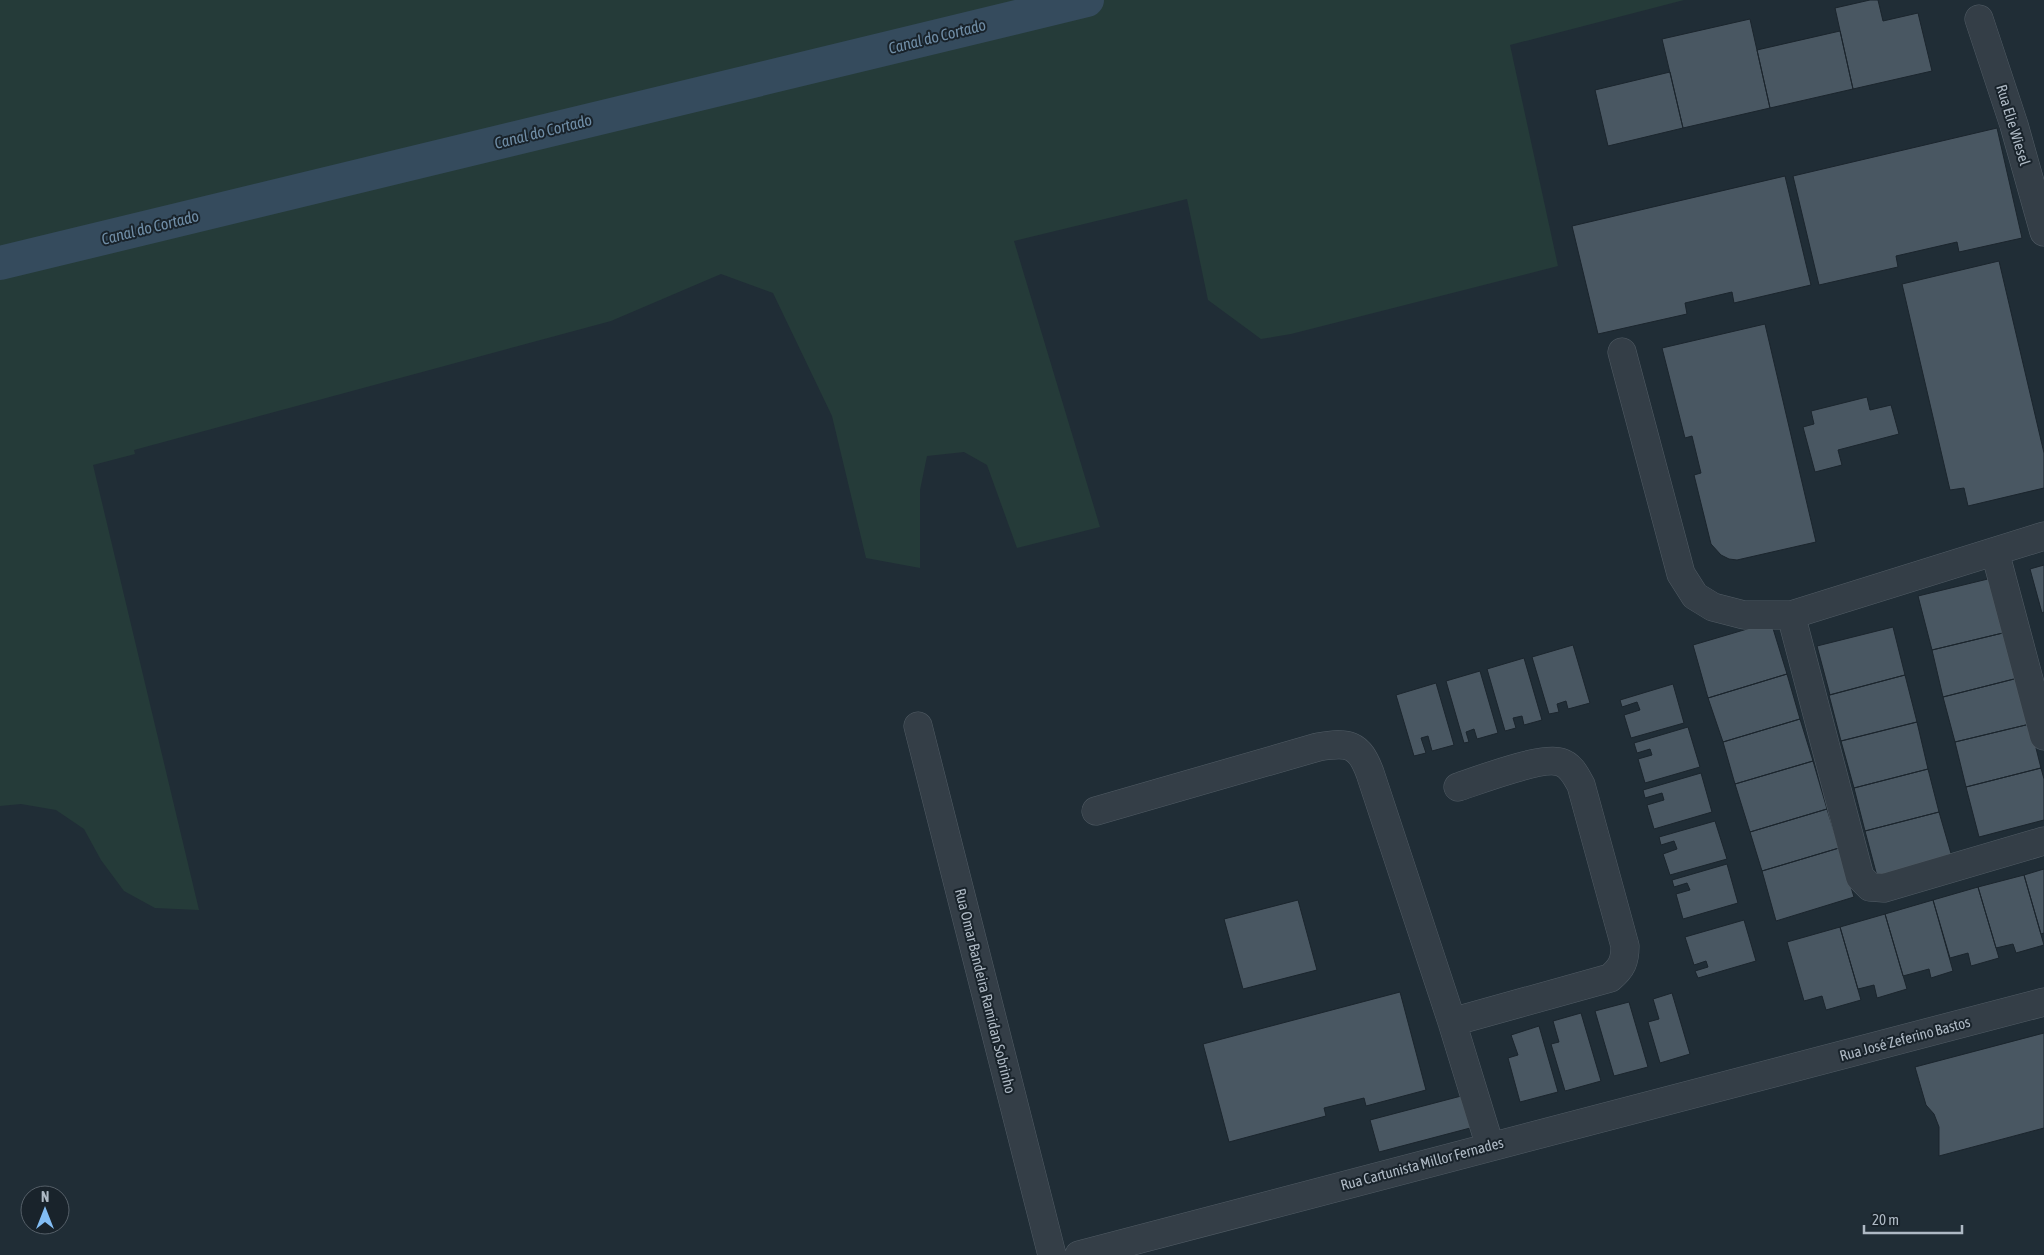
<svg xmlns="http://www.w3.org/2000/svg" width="2044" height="1255" font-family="'Asap Condensed',sans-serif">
<rect width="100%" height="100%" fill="#202d36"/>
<path fill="#253b39" d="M0,0H1684L1510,45L1558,266L1291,334L1261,339L1208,300L1187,199L1014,241L1100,527L1017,548L987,465L964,452L927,456L920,490V568L866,558L832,416L773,293L721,274L611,321L134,450L135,454L93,465L199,910L155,908L124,891L101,860L84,829L56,810L21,804L0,806Z"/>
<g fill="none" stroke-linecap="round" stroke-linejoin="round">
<path stroke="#354b5d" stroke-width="34" d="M0,263L1087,0"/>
</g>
<path fill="#495762" stroke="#1b252d" d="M1870,0H1878L1883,21L1918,13L1932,71L1853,89L1835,8Z
M1750,19L1770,108L1683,128L1662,39Z
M1840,31L1853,89L1770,108L1757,50Z
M1670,72L1683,128L1608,146L1595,90Z
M1997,128L2022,238L1959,252L1957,242L1896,256L1898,267L1819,285L1793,176Z
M1785,176L1811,285L1734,303L1732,292L1685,303L1687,314L1598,334L1572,226Z
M1999,261L2044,453V488L1968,506L1964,488L1950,490L1902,284Z
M1765,324L1816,542L1737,560L1729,559L1721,555L1711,544L1694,475L1701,473L1692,436L1685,438L1662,348Z
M1867,397L1870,410L1891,405L1899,434L1838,450L1842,465L1815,472L1803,427L1814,424L1811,411Z
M2044,565V612L2042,613L2030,569Z
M1992,578L2007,632L1932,650L1918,596Z
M1771,622L1787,674L1708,698L1693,645Z
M1893,627L1905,675L1830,695L1817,646Z
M2007,632L2018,678L1943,697L1932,650Z
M1573,645L1590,703L1568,709L1566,701L1557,704L1559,712L1549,714L1532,657Z
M1524,658L1542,720L1524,725L1522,716L1513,718L1516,728L1505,731L1487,669Z
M1480,671L1498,733L1477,739L1474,729L1466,732L1469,742L1464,743L1446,681Z
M1787,674L1800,719L1723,742L1708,698Z
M1905,675L1917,722L1841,741L1829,695Z
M2018,678L2030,724L1955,742L1943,697Z
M1436,683L1454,745L1432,751L1428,736L1421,738L1426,753L1414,756L1396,695Z
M1673,684L1684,723L1631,738L1624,715L1640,710L1637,702L1622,707L1620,700Z
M1800,719L1813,761L1735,784L1723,742Z
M1917,722L1928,769L1854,788L1841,741Z
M2030,724L2041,768L1966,787L1955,742Z
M1688,727L1700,767L1645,783L1638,759L1652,755L1650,749L1637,753L1634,743Z
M1813,761L1827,809L1750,832L1735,784Z
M2041,768L2044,779V820L1979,837L1966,787Z
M1928,769L1939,812L1865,831L1854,788Z
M1701,773L1712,812L1654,829L1647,805L1664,800L1662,793L1645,798L1643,790Z
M1827,809L1839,848L1762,871L1750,832Z
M1939,812L1952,857L1877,876L1865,831Z
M1715,821L1727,859L1670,875L1663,854L1677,849L1674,841L1661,845L1659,837Z
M1839,848L1854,897L1776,921L1762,871Z
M1727,864L1738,903L1683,919L1676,894L1690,890L1687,883L1674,887L1672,880Z
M2044,869V933L2041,934L2024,875Z
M2024,875L2044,945L2016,953L2013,944L1996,948L1978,887Z
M1978,887L1999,958L1971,966L1968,953L1950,958L1933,900Z
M1298,900L1317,970L1243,989L1224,919Z
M1933,900L1953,971L1931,978L1929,969L1903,976L1885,914Z
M1885,914L1907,989L1877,998L1874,985L1858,989L1840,927Z
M1744,920L1756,961L1698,978L1695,971L1708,967L1706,961L1694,965L1685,937Z
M1840,927L1861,1000L1826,1010L1822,996L1804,1001L1787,942Z
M1400,992L1426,1090L1366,1106L1364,1098L1324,1108L1326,1116L1229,1142L1203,1044Z
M1672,993L1690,1054L1660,1063L1648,1022L1659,1019L1653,999Z
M1629,1002L1648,1067L1614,1076L1595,1011Z
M1581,1013L1601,1081L1565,1091L1551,1044L1559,1042L1553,1021Z
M1539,1026L1558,1092L1520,1102L1508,1058L1518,1055L1511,1035Z
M2044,1033V1128L1939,1156V1127L1934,1114L1926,1105L1915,1067Z
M1465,1095L1474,1127L1379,1152L1370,1120Z"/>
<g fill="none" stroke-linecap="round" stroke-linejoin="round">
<defs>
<path id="minor" d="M1979,19L2014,125L2044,232
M1622,352L1681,574L1695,596L1713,607L1744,615H1791L2044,536
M1995,552L2044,736
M1791,615L1860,877L1870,887L1884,888L2044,841
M918,726L1052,1255
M1096,811L1318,747C1348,742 1359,743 1370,773L1452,1022L1490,1146
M1452,1022L1610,978C1622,968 1625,961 1625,946L1581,785C1576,776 1571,765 1560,762C1542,756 1479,780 1458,787
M1079,1255L2044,1002"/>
</defs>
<use href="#minor" stroke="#515c65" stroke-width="29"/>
<use href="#minor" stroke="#343e47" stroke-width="28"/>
</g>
<g text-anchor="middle" stroke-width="4" stroke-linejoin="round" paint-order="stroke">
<g font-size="15" fill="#aeb9c4" stroke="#19232b">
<text transform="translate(2013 125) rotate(73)" y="5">Rua Elie Wiesel</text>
<text transform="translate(985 991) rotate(76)" y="5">Rua Omar Bandeira Ramidan Sobrinho</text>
<text transform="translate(1905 1039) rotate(-15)" y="5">Rua José Zeferino Bastos</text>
<text transform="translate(1422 1164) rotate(-15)" y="5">Rua Cartunista Millor Fernades</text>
</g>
<g font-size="16" font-style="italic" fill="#708ea7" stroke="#19232b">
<text transform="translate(937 36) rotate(-14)" y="6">Canal do Cortado</text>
<text transform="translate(543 131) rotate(-14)" y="6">Canal do Cortado</text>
<text transform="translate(150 227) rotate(-14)" y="6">Canal do Cortado</text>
</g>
</g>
<g transform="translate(45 1210)"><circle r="24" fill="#19232b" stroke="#555f68"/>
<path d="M0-4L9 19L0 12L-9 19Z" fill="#82bdf4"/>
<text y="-8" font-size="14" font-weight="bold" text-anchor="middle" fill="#aeb9c4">N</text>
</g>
<path d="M1864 1225v8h98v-8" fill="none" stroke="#aeb9c4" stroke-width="2.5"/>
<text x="1872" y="1225" font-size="15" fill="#aeb9c4" stroke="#19232b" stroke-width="4" paint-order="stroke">20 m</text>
</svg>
